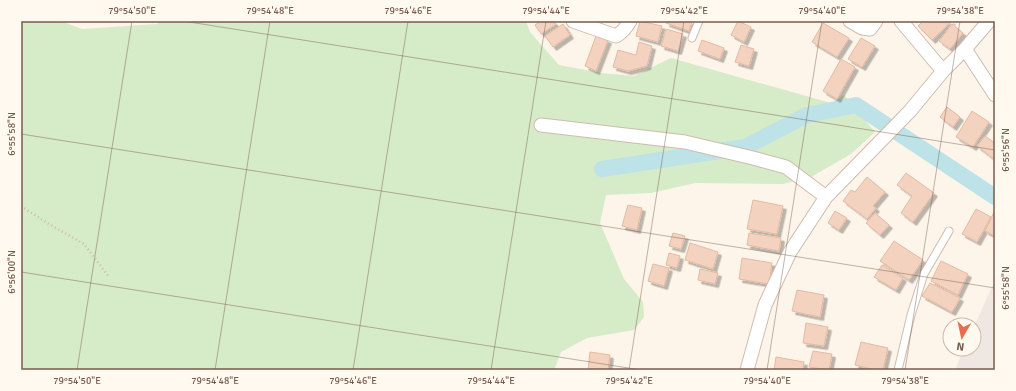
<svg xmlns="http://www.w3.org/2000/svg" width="1016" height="391" font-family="Signika,sans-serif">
<defs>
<filter id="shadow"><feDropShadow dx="3.5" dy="3.5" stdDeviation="0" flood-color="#0004"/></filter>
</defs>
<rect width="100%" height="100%" fill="#fdf5e9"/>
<path fill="#eee7e2" d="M995,280V370H955L964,349H974V327Z"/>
<path fill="#d6ebc7" d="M21,21H61L82,29L157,24L160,21H526L530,32L559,65L601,73L634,76L671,58L831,103L844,95L875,132L851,154L811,177L783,184L695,183L651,193L606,195L600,223L624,279L643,302L644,317L634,330L587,338L561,352L554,370H21Z"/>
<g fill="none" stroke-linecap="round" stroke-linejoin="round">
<path stroke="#bde2e7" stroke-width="16" d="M602,169L745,147L807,115L856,105L995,197"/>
</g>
<path fill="#f3d3c0" stroke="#e6b9a0" filter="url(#shadow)" d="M541,21H553L556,24L541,34L535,25Z
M640,21L662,26L658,42L636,36Z
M667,21H692L689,31L666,23Z
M738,21L751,27L744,42L731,35Z
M923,21H952L932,40L918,26Z
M823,23L849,38L837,57L812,42Z
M563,24L570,35L553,47L545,36Z
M952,24L963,33L950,49L939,41Z
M666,29L683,34L678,51L661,46Z
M596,36L608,40L596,71L585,66Z
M861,38L875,46L862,67L848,59Z
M702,40L724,48L720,59L698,51Z
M639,42L652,46L647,66L628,71L613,67L618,50L636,55Z
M741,45L754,49L749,66L735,62Z
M841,59L855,67L837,99L823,91Z
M947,107L960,117L953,127L940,117Z
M972,111L989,122L973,147L956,137Z
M985,136L995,143V160L977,146Z
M906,173L934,193L913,222L901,213L912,196L897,185Z
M867,177L885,192L873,206L876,208L867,219L843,201L851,190L855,192Z
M753,200L783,206L777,234L747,229Z
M628,205L642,208L637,230L622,226Z
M976,209L991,217L977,242L962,234Z
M835,211L847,218L839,230L828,223Z
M994,212L995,213V236L985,231Z
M875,213L889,225L880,235L866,223Z
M673,233L685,236L681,249L669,246Z
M749,233L781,238L779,251L747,245Z
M894,241L923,260L909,280L880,261Z
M690,243L718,252L713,269L685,260Z
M669,253L680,256L677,268L666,265Z
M742,258L772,263L769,284L739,279Z
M941,261L968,274L958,295L931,281Z
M653,264L669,268L664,286L648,281Z
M882,265L903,278L896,290L874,277Z
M700,269L718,273L715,284L698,280Z
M930,283L960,298L952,312L922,296Z
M797,290L824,295L820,317L792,311Z
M806,323L828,327L824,346L803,343Z
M861,342L888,348L883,370H876L855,365Z
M813,351L832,354L829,370L809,367Z
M590,352L610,355L608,370H588Z
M776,357L804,362L803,370H774Z"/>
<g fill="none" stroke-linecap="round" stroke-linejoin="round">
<defs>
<path id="lane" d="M692,38L699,21
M898,370L911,315L924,274L949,231"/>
<path id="street" d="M573,21L616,36C623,32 626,28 630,21
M850,21L862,28L870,29L876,21
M901,21L943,71
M965,49L995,95
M541,125L685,142L753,158L786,167L826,197
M747,370L765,305L790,252L826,197L910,111L943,71L965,49L989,21"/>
</defs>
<use href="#lane" stroke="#cfbcae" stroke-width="9"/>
<use href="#street" stroke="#cfbcae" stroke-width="15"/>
<path stroke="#d8b6a3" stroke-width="2.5" stroke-dasharray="1 3" stroke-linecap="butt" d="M21,206L49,224L84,244L109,277"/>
<use href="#lane" stroke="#fff" stroke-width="7"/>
<use href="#street" stroke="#fff" stroke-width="13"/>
</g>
<path fill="none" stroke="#785b4c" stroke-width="1" stroke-opacity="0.45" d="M183,21L995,150M21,134L995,288M21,272L641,370M77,370L132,21M215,370L270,21M353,370L408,21M491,370L546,21M629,370L684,21M767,370L822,21M905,370L960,21"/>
<rect width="1016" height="391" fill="none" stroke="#fff9f0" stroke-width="44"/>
<g transform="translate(962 337) rotate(189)"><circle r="19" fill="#fff9f0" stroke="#c9baae"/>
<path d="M0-3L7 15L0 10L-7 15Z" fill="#e76d4e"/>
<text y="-6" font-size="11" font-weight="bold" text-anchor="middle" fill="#785b4c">N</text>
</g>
<rect x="22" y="22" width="972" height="347" fill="none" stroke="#785b4c" stroke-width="1.5"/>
<g font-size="10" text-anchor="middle" fill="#785b4c">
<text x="132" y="14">79°54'50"E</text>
<text x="270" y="14">79°54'48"E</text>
<text x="408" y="14">79°54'46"E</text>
<text x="546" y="14">79°54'44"E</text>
<text x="684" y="14">79°54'42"E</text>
<text x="822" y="14">79°54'40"E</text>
<text x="960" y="14">79°54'38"E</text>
<text transform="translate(11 134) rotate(-90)" y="4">6°55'58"N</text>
<text transform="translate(1005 150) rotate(-90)" y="4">6°55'56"N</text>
<text transform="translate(11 272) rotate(-90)" y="4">6°56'00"N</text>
<text transform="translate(1005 288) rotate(-90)" y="4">6°55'58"N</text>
<text x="77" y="384">79°54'50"E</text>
<text x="215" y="384">79°54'48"E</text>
<text x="353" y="384">79°54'46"E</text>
<text x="491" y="384">79°54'44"E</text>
<text x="629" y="384">79°54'42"E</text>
<text x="767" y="384">79°54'40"E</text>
<text x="905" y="384">79°54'38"E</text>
</g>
</svg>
